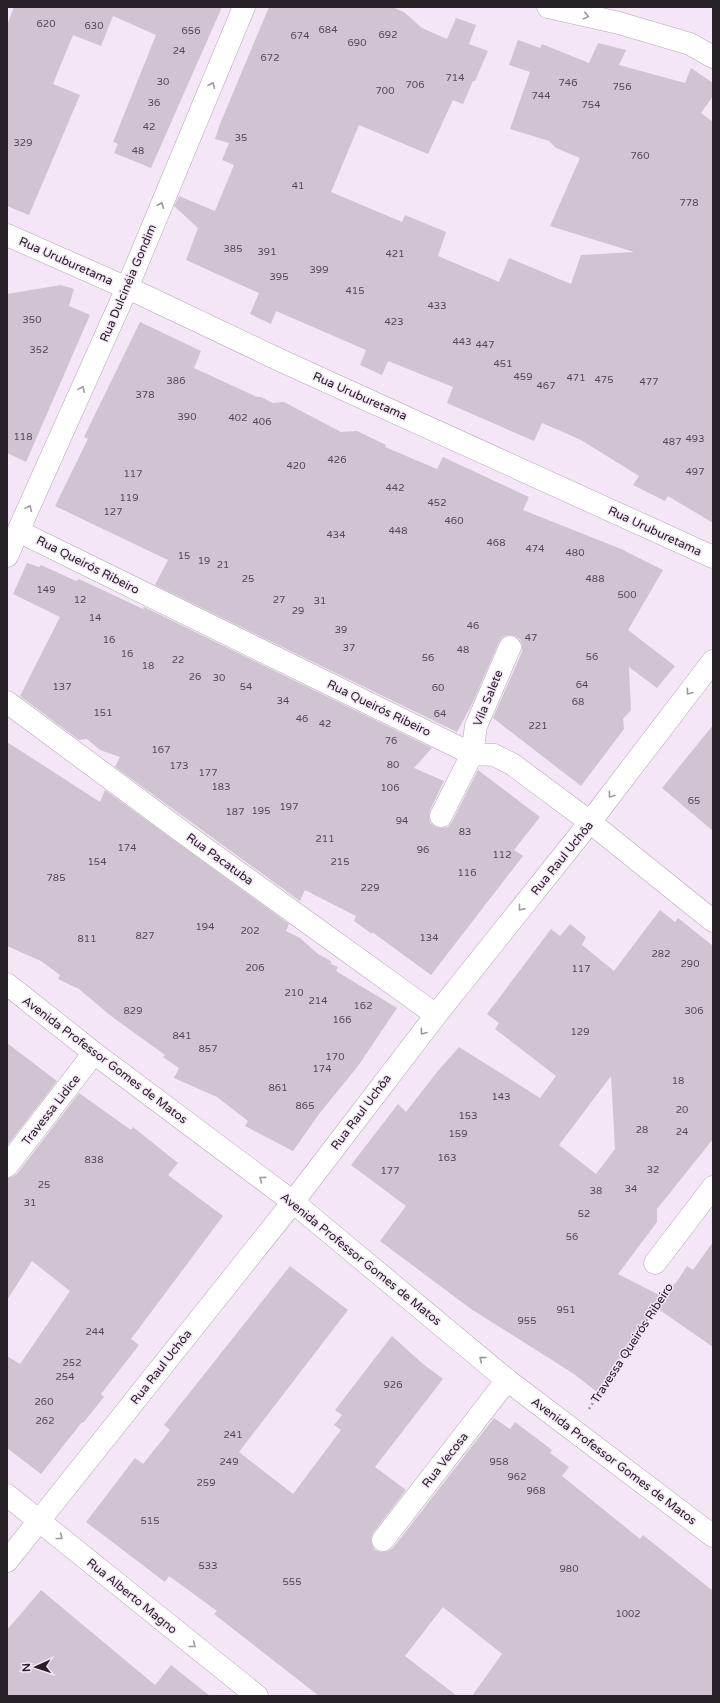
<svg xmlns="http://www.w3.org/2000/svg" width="720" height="1703" font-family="'Varela Round',sans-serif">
<rect width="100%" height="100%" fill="#f4e6f6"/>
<path fill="#d0c3d2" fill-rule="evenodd" d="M14,7H222L151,168L114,153L118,144L113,142L156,35L113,16L101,46L73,35L53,84L80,95L29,215L7,206V25Z
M269,7H392L404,12L422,28L447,39L456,18L476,25L469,44L488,51L475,81H473L463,104L453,100L428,154L359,125L331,192L402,222L405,215L446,232L438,256L499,282L509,258L571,284L581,255L634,252L550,226L580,158L556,148L549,141L510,129L530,72L509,65L518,40L540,48L542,44L589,63L598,43L626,50L619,65L685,83L691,68L713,83V96L701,113L713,122V523L668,496L665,501L633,485L639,476L581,440L542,423L534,441L447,403L453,387L388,361L382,375L360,365L366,350L276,311L271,324L250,314L259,293L186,260L198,228L174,206L179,196L215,211L234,165L222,160L229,143L215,139L220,124Z
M61,285L74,289L69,306L90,315L26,462L7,453V294Z
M140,322L201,351L194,368L257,397H261L273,403L284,402L341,432L357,431L386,445L385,447L437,469L443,457L529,497L523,510L621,549L663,570L628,630L675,666L657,688L629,667L631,710L623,719L624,729L581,786L493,718L522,652V645L520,639L515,636L508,635L502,637L499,642L473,702L457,732L155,585L168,560L55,506L88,439L84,437Z
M27,563L39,567L41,565L76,581L79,579L143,609L144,607L432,748L414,768L444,781L430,810L429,816L430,823L436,827L441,828L448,827L452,822L478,770L540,817L514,850L523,856L431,975L372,932V934L354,921L356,916L305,890L300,901L115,767L120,757L100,750L87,739L79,740L20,696L60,617L13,594Z
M713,725V831L662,788Z
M7,742L100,802L105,790L289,924L286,931L300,938L318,954L331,961V964L338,967L336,971L397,1008L358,1066L319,1114L293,1151L245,1126L248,1121L217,1097L174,1078L179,1068L163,1057L165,1055L111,1016L79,989L58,979L60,975L41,961L7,946Z
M660,910L675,922L678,918L713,946V1139L657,1209V1222L618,1274L661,1296L655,1306L678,1280L687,1266L693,1270L713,1242V1347L654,1306L597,1392L574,1374L471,1309L380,1241L406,1206L351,1165L398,1104L406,1112L437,1072L459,1047L540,1098L556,1076L495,1029L499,1023L487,1014L551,929L560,936L570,924L586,937L582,945L614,971ZM611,1076L615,1149L596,1174L559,1145Z
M7,1043L57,1081L7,1146Z
M79,1093L131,1130L133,1127L178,1163L168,1175L223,1216L131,1339L139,1345L101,1394L104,1397L83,1423L82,1422L41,1474L7,1448V1356L20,1364L70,1291L32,1261L7,1300V1178L12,1177L17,1174Z
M290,1266L348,1310L239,1452L293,1494L341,1430L334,1425L342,1415L335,1410L392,1336L423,1364L443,1379L375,1467L406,1490L373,1533L371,1539L372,1545L375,1550L382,1552L388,1551L393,1548L494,1418L510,1429L515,1422L552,1450L550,1453L569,1467L562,1476L640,1539L643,1535L713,1591V1696H472L502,1654L443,1607L405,1656L457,1696H319L214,1614L217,1611L169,1576L165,1582L86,1522L135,1458L143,1464L170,1430L164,1425Z
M41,1590L155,1685L171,1665L210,1696H7V1630Z"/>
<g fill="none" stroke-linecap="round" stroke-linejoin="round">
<defs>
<path id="minor" d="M548,7L619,23L690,44L713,57
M7,235L143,295L284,362L713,557
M18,531L472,754L494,755L512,764L590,822L713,921
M7,556L127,288L244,7
M7,702L185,834L436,1015
M441,816L472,754L476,726L510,647
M7,1166L94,1053
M655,1263L713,1187
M383,1540L507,1380
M7,1561L293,1202L436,1015L590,822L713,661"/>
<path id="primary" d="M7,984L94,1053L293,1202L507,1380L713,1536
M7,1495L257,1696"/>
</defs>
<use href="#minor" stroke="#b4a7b6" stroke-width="23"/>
<use href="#primary" stroke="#b4a7b6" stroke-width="23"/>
<path stroke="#9f94a0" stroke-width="2.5" stroke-dasharray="2 3" stroke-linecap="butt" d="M589,1409L669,1285"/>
<use href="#minor" stroke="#fff" stroke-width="22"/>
<use href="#primary" stroke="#fff" stroke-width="22"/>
</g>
<defs><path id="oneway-chevron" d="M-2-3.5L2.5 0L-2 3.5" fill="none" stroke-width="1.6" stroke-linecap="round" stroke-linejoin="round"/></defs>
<g stroke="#9e9b9e">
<use href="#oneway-chevron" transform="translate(586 16) rotate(13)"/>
<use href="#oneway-chevron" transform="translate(212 85) rotate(-67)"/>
<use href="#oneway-chevron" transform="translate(161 205) rotate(-67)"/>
<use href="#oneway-chevron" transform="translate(82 389) rotate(-66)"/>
<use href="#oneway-chevron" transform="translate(29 508) rotate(-66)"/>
<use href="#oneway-chevron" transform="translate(689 692) rotate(127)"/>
<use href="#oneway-chevron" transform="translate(611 795) rotate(127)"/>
<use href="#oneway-chevron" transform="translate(521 908) rotate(129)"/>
<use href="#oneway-chevron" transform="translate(423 1032) rotate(127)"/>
<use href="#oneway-chevron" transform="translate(262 1179) rotate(-143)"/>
<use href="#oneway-chevron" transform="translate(482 1359) rotate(-140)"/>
<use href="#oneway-chevron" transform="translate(60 1537) rotate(39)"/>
<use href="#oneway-chevron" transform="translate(193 1645) rotate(39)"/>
</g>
<g text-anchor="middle" stroke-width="3" stroke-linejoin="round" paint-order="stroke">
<g font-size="10" fill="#514a52">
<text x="46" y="27">620</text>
<text x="94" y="29">630</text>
<text x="328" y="33">684</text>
<text x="191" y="34">656</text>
<text x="388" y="38">692</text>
<text x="300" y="39">674</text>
<text x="357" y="46">690</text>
<text x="179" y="54">24</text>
<text x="270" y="61">672</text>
<text x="455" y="81">714</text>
<text x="163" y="85">30</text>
<text x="568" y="86">746</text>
<text x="415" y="88">706</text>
<text x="622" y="90">756</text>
<text x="385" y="94">700</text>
<text x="541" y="99">744</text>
<text x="154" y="106">36</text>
<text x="591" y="108">754</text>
<text x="149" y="130">42</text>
<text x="241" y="141">35</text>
<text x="23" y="146">329</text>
<text x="138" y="154">48</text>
<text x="640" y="159">760</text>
<text x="298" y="189">41</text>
<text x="689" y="206">778</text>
<text x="233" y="252">385</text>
<text x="267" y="255">391</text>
<text x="395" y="257">421</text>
<text x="319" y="273">399</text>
<text x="279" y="280">395</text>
<text x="355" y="294">415</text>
<text x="437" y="309">433</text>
<text x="32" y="323">350</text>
<text x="394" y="325">423</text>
<text x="462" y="345">443</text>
<text x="485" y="348">447</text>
<text x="39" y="353">352</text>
<text x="503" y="367">451</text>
<text x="523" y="380">459</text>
<text x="576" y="381">471</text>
<text x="604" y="383">475</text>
<text x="176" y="384">386</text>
<text x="649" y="385">477</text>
<text x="546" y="389">467</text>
<text x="145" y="398">378</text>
<text x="187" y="420">390</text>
<text x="238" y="421">402</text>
<text x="262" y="425">406</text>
<text x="23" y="440">118</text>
<text x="695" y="442">493</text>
<text x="672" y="445">487</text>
<text x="337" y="463">426</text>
<text x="296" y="469">420</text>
<text x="695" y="475">497</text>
<text x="133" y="477">117</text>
<text x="395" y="491">442</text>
<text x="129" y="501">119</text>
<text x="437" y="506">452</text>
<text x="113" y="515">127</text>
<text x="454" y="524">460</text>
<text x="398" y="534">448</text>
<text x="336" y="538">434</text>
<text x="496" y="546">468</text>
<text x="535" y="552">474</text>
<text x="575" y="556">480</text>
<text x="184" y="559">15</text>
<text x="204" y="564">19</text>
<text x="223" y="568">21</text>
<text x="248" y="582">25</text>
<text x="595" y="582">488</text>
<text x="46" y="593">149</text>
<text x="627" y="598">500</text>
<text x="80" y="603">12</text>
<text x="279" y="603">27</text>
<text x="320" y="604">31</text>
<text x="298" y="614">29</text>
<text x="95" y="621">14</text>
<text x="473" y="629">46</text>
<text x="341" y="633">39</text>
<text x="531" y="641">47</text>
<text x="109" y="643">16</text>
<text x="349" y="651">37</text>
<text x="463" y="653">48</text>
<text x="127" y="657">16</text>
<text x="592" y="660">56</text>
<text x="428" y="661">56</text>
<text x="178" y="663">22</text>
<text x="148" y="669">18</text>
<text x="195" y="680">26</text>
<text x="219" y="681">30</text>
<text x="582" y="688">64</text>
<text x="62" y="690">137</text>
<text x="246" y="690">54</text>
<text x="438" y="691">60</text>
<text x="283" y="704">34</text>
<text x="578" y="705">68</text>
<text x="103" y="716">151</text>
<text x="440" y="717">64</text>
<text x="302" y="722">46</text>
<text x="325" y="727">42</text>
<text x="538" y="729">221</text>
<text x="391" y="744">76</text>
<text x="161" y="753">167</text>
<text x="393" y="768">80</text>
<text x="179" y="769">173</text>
<text x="208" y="776">177</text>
<text x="221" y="790">183</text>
<text x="390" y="791">106</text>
<text x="694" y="804">65</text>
<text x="289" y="810">197</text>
<text x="261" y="814">195</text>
<text x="235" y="815">187</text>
<text x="402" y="824">94</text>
<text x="465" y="835">83</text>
<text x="325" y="842">211</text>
<text x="127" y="851">174</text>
<text x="423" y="853">96</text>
<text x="502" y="858">112</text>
<text x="97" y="865">154</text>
<text x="340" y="865">215</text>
<text x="467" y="876">116</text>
<text x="56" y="881">785</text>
<text x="370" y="891">229</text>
<text x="205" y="930">194</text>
<text x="250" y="934">202</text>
<text x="145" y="939">827</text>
<text x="429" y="941">134</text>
<text x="87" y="942">811</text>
<text x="661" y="957">282</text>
<text x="690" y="967">290</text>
<text x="255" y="971">206</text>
<text x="581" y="972">117</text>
<text x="294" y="996">210</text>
<text x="318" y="1004">214</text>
<text x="363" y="1009">162</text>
<text x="133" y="1014">829</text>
<text x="694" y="1014">306</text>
<text x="342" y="1023">166</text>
<text x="580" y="1035">129</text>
<text x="182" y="1039">841</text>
<text x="208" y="1052">857</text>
<text x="335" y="1060">170</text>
<text x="322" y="1072">174</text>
<text x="678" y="1084">18</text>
<text x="278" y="1091">861</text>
<text x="501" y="1100">143</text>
<text x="305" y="1109">865</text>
<text x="682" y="1113">20</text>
<text x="468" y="1119">153</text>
<text x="642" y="1133">28</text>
<text x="682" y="1135">24</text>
<text x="458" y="1137">159</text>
<text x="447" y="1161">163</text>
<text x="94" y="1163">838</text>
<text x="653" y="1173">32</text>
<text x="390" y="1174">177</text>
<text x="44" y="1188">25</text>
<text x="631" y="1192">34</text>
<text x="596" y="1194">38</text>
<text x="30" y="1206">31</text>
<text x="584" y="1217">52</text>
<text x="572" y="1240">56</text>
<text x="566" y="1313">951</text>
<text x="527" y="1324">955</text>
<text x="95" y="1335">244</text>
<text x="72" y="1366">252</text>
<text x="65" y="1380">254</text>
<text x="393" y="1388">926</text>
<text x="44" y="1405">260</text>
<text x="45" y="1424">262</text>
<text x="233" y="1438">241</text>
<text x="229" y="1465">249</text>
<text x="499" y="1465">958</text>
<text x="517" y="1480">962</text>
<text x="206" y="1486">259</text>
<text x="536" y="1494">968</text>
<text x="150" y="1524">515</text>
<text x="208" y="1569">533</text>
<text x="569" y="1572">980</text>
<text x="292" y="1585">555</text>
<text x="628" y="1617">1002</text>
</g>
<g font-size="12" fill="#272127" stroke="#f4e6f6">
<text transform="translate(66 261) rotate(24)" y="4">Rua Uruburetama</text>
<text transform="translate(128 283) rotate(-67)" y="4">Rua Dulcinéia Gondim</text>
<text transform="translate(360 396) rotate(24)" y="4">Rua Uruburetama</text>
<text transform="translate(655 531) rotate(25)" y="4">Rua Uruburetama</text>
<text transform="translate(88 565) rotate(27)" y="4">Rua Queirós Ribeiro</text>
<text transform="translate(488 698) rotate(-68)" y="4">Vila Salete</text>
<text transform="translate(379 708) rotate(26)" y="4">Rua Queirós Ribeiro</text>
<text transform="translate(562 858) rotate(-51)" y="4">Rua Raul Uchôa</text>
<text transform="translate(220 859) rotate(36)" y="4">Rua Pacatuba</text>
<text transform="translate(105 1060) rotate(37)" y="4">Avenida Professor Gomes de Matos</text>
<text transform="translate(51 1110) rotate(-52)" y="4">Travessa Lidice</text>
<text transform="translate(361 1112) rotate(-53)" y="4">Rua Raul Uchôa</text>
<text transform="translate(361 1259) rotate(39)" y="4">Avenida Professor Gomes de Matos</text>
<text transform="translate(632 1343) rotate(-57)" y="4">Travessa Queirós Ribeiro</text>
<text transform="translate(161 1367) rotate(-52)" y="4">Rua Raul Uchôa</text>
<text transform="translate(445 1460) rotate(-52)" y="4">Rua Vecosa</text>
<text transform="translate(614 1461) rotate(37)" y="4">Avenida Professor Gomes de Matos</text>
<text transform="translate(132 1596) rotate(39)" y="4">Rua Alberto Magno</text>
</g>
</g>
<rect width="720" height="1703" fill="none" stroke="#272127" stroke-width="16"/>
<g transform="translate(36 1667) rotate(267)" stroke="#f4e6f6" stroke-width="3" paint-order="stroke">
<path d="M0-3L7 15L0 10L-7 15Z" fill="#272127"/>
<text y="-6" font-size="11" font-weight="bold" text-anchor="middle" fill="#272127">N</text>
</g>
</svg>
